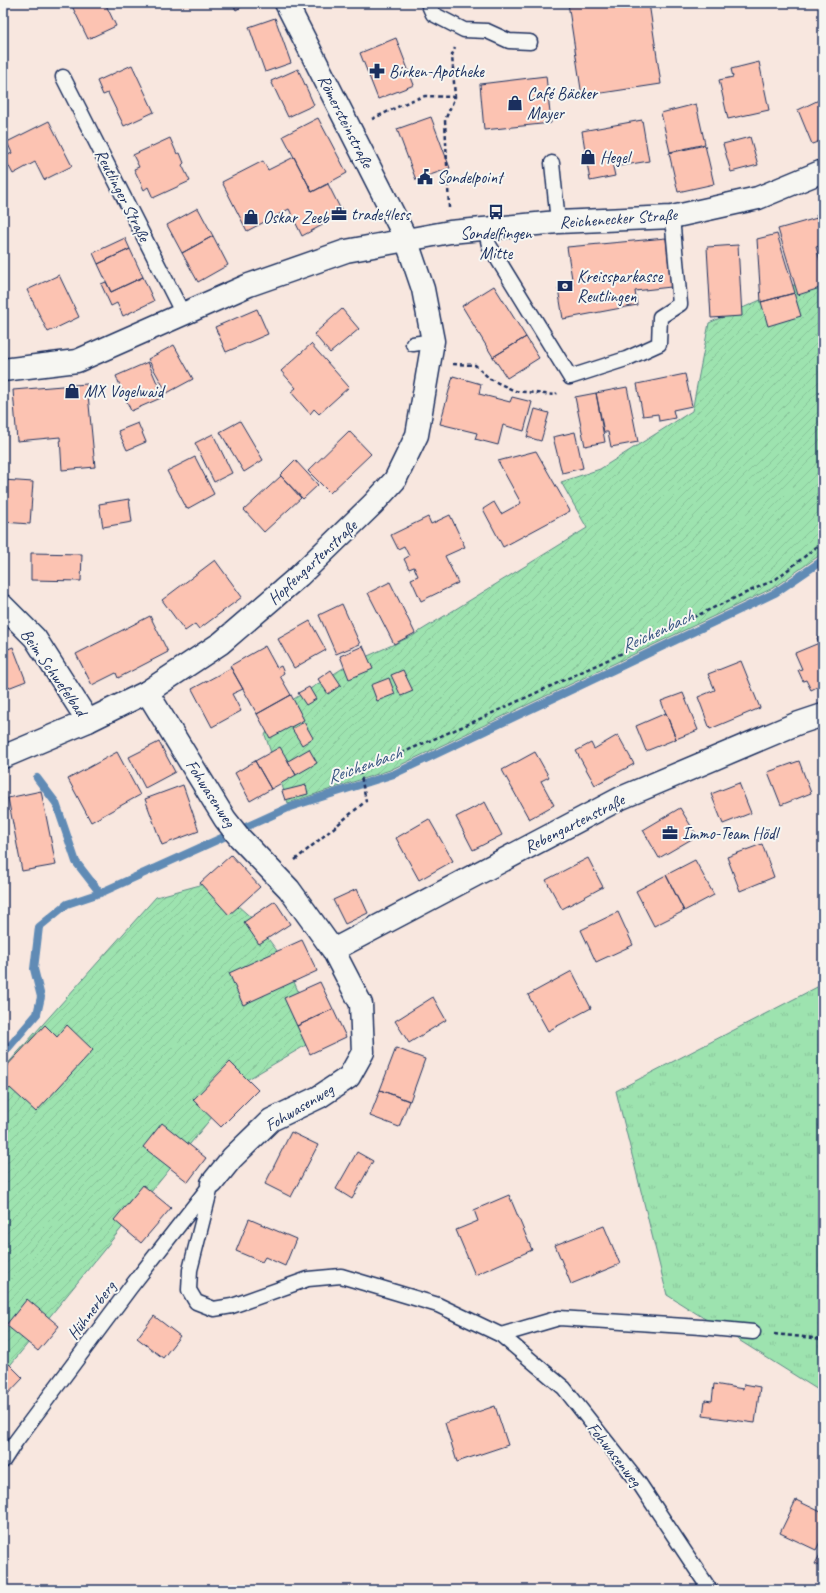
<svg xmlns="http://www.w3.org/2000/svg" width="826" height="1593" font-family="Caveat,sans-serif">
<defs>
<pattern id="grass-tufts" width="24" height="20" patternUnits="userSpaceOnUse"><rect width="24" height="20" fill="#9de3af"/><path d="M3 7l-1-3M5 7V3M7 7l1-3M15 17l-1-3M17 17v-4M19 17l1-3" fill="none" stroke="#87c399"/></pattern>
<pattern id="garden-furrows" width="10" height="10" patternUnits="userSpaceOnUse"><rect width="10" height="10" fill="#9de3af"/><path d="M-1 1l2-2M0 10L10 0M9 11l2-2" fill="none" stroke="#87c399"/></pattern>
</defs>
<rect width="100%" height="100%" fill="#f8e7df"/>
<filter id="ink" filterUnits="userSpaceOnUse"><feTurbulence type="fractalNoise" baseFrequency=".025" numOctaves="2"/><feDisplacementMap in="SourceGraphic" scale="8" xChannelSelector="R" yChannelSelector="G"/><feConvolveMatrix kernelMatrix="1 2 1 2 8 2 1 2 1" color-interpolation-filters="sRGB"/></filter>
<g filter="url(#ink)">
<path fill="url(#grass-tufts)" stroke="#5c8986" d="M823,984V1393L667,1295L616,1091Z"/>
<path fill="url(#garden-furrows)" stroke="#5c8986" d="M823,272V553L773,588L390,770L288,803L265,735L281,707L348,665L412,636L587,528L561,482L600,469L692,411L709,323Z
M211,882L255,921L286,963L318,1038L238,1085L3,1374V1069L156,897Z"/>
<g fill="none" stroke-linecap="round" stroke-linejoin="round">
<path stroke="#618bb5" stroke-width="8" d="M37,778L56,803L76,862L100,893
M3,1054L37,1014L41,997L34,969L39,927L67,904L100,893L290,807L394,774L775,593L823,560"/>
</g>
<path fill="#fcc3b2" stroke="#1b2f5e" d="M78,3H105L116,26L88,39L72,6Z
M232,3H248L236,10Z
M568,3H649L661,84L582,96Z
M275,18L291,63L265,72L249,27Z
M396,38L414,85L378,99L360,53Z
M759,62L769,110L728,119L719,80L733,77L731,69Z
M132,65L154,112L124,126L108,93L103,95L97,81Z
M298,69L314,105L288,117L271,81Z
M546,76L551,123L484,130L480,84Z
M823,98V140L812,144L798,110Z
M696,104L705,144L670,152L661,113Z
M431,117L450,168L416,180L397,129Z
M318,118L347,173L312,192L283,136Z
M642,120L649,161L613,167L615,176L590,181L582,131Z
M49,121L72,166L44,180L35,162L13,174L4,157L12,153L7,142Z
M750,137L758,165L731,172L723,144Z
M170,138L177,154L180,153L184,163L182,165L190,181L153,198L148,187L144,190L134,169L139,167L133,155Z
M705,145L714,184L678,192L669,153Z
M294,157L312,192L328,184L343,214L302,236L289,209L247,231L222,182L263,161L268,170Z
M198,208L213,236L182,253L167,225Z
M823,212V234L816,215Z
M817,218L823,237V245L816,247L823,270V287L798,295L778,229Z
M777,234L795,293L761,302L757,239Z
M213,236L228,265L198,282L182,253Z
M125,238L130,249L98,264L93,253Z
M666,238L671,287L635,291L637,305L563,319L558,288L573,285L567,247Z
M738,245L742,316L711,318L707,247Z
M130,249L143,277L111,292L98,264Z
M59,275L79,317L48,332L27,290Z
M143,277L154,301L123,316L117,303L111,306L101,284L106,282L111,292Z
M494,286L526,337L493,357L462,306Z
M794,293L801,316L768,326L761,302Z
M823,296V312L819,297Z
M257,309L268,334L226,352L215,327Z
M342,309L359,329L330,353L314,334Z
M526,337L539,358L507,378L493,357Z
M311,344L349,387L319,414L314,409L310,414L291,392L296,388L281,371Z
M174,345L193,379L167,393L148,359Z
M148,362L163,397L131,411L116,376Z
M685,374L692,406L673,410L675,418L659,421L658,414L643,416L637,384Z
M453,376L481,384L479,394L510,402L512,397L532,402L524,431L503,425L498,445L475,439L477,433L440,424Z
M87,384L95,467L62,470L60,437L17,441L13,390Z
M627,387L638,442L611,447L608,432H604L596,393Z
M596,393L605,442L585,446L575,397Z
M535,409L549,413L541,441L527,437Z
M240,421L263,460L244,472L220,432Z
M138,423L146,442L127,450L118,431Z
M349,431L371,454L330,493L308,471Z
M575,432L583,468L562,473L553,437Z
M213,434L232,473L214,482L195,443Z
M536,451L570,511L503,547L483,509L494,502L501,514L521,503L498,461Z
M195,457L214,494L187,509L167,471Z
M295,460L318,485L303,499L280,475Z
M281,476L301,498L264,532L244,510Z
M3,480L33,482L30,524L3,522Z
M129,499L132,522L103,527L99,504Z
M450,515L465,547L445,556L458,583L421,601L411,579L418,576L414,567L409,569L404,559L409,556L404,546L398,549L391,535L428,517L431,524Z
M31,553L82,554L81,581L31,580Z
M215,560L242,597L199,629L195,624L185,631L162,600Z
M390,582L415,633L394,644L368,593Z
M342,604L360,644L336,654L319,615Z
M150,616L168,652L118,678L116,673L92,685L76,654Z
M310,621L326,650L294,668L278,639Z
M823,635V684L811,690L806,680L803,681L798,670L802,669L795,653L819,643L817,638Z
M265,646L277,668L281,666L284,673L280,676L291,695L257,714L230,666Z
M363,646L373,669L349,679L340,656Z
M13,647L26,681L3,690V651Z
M741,661L760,708L710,729L698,697L715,690L708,674Z
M231,668L243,689L232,694L241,711L212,727L192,689Z
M331,670L341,685L328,694L318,679Z
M403,670L413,691L401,696L391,675Z
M389,678L395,694L377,701L371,685Z
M309,687L316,699L306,705L298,693Z
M683,693L698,730L676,739L661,701Z
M291,695L304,720L270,738L257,714Z
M666,713L676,739L646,751L636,726Z
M304,722L313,738L302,745L292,729Z
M618,735L634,764L595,785L576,751L591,743L594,749Z
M159,742L175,772L145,788L129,757Z
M280,747L296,775L271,789L255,761Z
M309,749L317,763L296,775L288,761Z
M117,752L140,795L91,822L68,779Z
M535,752L549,777L541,781L554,805L529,819L502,770Z
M255,761L271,789L250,801L235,773Z
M799,761L811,793L781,805L768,772Z
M739,783L751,813L723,824L711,794Z
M183,785L199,831L162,845L145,799Z
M306,785L308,794L285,800L282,791Z
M41,791L56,865L22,871L8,798Z
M485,802L502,835L473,850L456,817Z
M680,808L697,836L659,858L643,830Z
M429,819L453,861L419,880L396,838Z
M762,844L774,877L740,891L727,857Z
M231,855L260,887L229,915L200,883Z
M588,858L603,887L562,909L546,880Z
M695,860L714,895L684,911L666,875Z
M666,875L684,911L654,926L636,891Z
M357,889L368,913L345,924L333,900Z
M275,901L290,924L259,944L244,922Z
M618,912L633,945L596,962L581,930Z
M302,940L317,971L243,1005L229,973Z
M572,971L591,1008L548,1031L528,995Z
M320,982L333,1009L297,1026L284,998Z
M433,997L446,1020L409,1043L395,1021Z
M333,1009L346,1037L310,1054L297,1026Z
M45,1025L57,1037L67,1025L93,1050L36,1112L10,1088L5,1093L3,1091V1070Z
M396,1048L425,1059L410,1101L380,1090Z
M230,1062L258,1090L221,1127L193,1100Z
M380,1090L409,1101L399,1127L370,1116Z
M162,1123L206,1158L188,1182L143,1147Z
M291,1132L318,1145L291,1197L265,1184Z
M357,1152L373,1161L352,1199L336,1189Z
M143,1185L171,1208L141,1243L114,1220Z
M509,1195L532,1250L475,1275L456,1230L478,1221L474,1210Z
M249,1219L296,1239L285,1266L265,1257L262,1262L236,1251Z
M604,1226L620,1264L571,1284L555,1245Z
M27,1299L59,1326L38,1351L6,1325Z
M154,1316L180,1336L163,1358L137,1338Z
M3,1358L23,1378L3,1399Z
M714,1384L743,1389L744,1384L760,1387L755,1423L703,1416L705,1400L712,1401Z
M495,1406L508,1445L457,1462L445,1423Z
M796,1500L823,1513V1536L816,1550L780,1533Z
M823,1549V1568L815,1564Z"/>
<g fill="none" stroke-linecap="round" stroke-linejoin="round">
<defs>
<path id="service" d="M428,3L433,14L464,30L487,31L509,41L530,42
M63,77L183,314
M552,163L558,222
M485,228L489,245L570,377L626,359L659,344L660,317L680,304L672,217
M413,344L433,341
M212,1183L190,1270L189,1290L196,1302L214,1309L232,1306L308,1279L341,1276L438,1305L501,1335L564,1388L639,1483L710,1590
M501,1335L559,1318L701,1327L753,1332
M3,1461L16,1441L130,1288L208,1188"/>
<path id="minor" d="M286,3L406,239
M3,606L35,638L88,721
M147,692L225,819L240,838L289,889L333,950L361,1004L363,1052L349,1077L319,1097L271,1120L232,1158L212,1183
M333,950L621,798L796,724L823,715"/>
<path id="tertiary" d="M3,757L88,721L147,692L221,643L299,576L373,504L395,480L417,435L433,341L423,289L406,239"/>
<path id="secondary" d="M3,370L77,361L249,285L346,251L450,232L558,222L672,217L758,198L823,171"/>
</defs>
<use href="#service" stroke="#1b2f5e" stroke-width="17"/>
<use href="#minor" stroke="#1b2f5e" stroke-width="25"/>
<use href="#tertiary" stroke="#1b2f5e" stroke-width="25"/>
<use href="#secondary" stroke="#1b2f5e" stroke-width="25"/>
<path stroke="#1b2f5e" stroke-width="2.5" stroke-dasharray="4 3" stroke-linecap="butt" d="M372,119L410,101L425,96L455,97
M449,208L445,120L455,97L452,55L455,48
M453,364L475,365L490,379L515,391L555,395L557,393
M295,860L366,801L360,771L473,722L629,650L685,621L776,579L823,542
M774,1334L823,1339"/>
<use href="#service" stroke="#f6f6f2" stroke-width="14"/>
<use href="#minor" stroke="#f6f6f2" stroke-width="22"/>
<use href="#tertiary" stroke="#f6f6f2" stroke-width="22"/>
<use href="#secondary" stroke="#f6f6f2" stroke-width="22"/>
</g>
</g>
<defs>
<symbol id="pharmacy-bare" viewBox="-9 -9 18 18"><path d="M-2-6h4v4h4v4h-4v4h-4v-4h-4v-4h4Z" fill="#1b2f5e" stroke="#f6f6f2" stroke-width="2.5" paint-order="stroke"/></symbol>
<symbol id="shop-bare" viewBox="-9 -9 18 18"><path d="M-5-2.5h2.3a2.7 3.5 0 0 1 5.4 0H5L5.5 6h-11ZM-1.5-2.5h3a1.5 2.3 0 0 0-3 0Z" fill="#1b2f5e" stroke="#f6f6f2" stroke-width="2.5" paint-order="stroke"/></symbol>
<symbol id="civic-bare" viewBox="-9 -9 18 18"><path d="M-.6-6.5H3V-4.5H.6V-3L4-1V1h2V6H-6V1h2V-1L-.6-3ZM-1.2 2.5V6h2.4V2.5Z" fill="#1b2f5e" stroke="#f6f6f2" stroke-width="2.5" paint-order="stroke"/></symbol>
<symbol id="bus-bare" viewBox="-9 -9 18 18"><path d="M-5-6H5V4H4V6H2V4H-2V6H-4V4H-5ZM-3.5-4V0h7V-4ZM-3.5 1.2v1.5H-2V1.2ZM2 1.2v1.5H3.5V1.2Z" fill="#1b2f5e" stroke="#f6f6f2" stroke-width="2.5" paint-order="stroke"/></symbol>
<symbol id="office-bare" viewBox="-9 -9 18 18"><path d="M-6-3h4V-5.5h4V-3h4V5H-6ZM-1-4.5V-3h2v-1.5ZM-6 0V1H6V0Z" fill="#1b2f5e" stroke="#f6f6f2" stroke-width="2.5" paint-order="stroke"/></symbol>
<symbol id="bank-bare" viewBox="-9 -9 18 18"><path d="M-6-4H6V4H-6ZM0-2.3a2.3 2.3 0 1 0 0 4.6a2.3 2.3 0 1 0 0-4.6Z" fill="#1b2f5e" stroke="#f6f6f2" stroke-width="2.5" paint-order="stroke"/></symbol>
</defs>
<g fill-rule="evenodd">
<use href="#pharmacy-bare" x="366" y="60" width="22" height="22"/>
<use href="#shop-bare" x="504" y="92" width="22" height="22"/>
<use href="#shop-bare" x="577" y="146" width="22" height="22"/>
<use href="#civic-bare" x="414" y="166" width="22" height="22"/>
<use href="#bus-bare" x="485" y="201" width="22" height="22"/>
<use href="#office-bare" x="328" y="203" width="22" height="22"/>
<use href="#shop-bare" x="240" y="206" width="22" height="22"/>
<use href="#bank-bare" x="554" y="275" width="22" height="22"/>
<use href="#shop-bare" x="61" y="380" width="22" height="22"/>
<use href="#office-bare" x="659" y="822" width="22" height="22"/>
</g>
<g text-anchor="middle" stroke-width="4" stroke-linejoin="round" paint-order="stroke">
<g font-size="17" fill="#1b2f5e" stroke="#f6f6f2" text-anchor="start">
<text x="389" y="77">Birken-Apotheke</text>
<text x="527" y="99">Café Bäcker<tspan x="527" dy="20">Mayer</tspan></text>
<text x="600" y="163">Hegel</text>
<text x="437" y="183">Sondelpoint</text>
<text x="351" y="220">trade4less</text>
<text x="263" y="223">Oskar Zeeb</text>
<text x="496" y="239" text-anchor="middle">Sondelfingen<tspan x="496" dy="20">Mitte</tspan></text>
<text x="577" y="282">Kreissparkasse<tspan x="577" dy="20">Reutlingen</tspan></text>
<text x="84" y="397">MX Vogelwaid</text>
<text x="682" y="839">Immo-Team Hödl</text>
</g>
<g font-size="17" fill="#1b2f5e" stroke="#f6f6f2">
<text transform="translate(346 121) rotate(63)" y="6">Römersteinstraße</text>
<text transform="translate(123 195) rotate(63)" y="6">Reutlinger Straße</text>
<text transform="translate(618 218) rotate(-4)" y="6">Reichenecker Straße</text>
<text transform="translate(312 562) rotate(-43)" y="6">Hopfengartenstraße</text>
<text transform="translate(54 672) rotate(55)" y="6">Beim Schwefelbad</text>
<text transform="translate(211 793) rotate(57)" y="6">Fohwasenweg</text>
<text transform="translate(574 823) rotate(-27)" y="6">Rebengartenstraße</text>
<text transform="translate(299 1107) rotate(-31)" y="6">Fohwasenweg</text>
<text transform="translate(91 1310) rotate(-53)" y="6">Hühnerberg</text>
<text transform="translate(615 1454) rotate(52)" y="6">Fohwasenweg</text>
</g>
<g font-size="18" font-style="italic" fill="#385682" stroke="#f6f6f2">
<text transform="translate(657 631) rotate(-25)" y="6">Reichenbach</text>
<text transform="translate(364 765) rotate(-20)" y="6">Reichenbach</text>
</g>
</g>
<rect width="826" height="1593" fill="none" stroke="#f6f6f2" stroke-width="16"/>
<rect x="8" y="8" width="810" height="1577" fill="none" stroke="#1b2f5e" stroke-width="1.5" filter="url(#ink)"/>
</svg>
